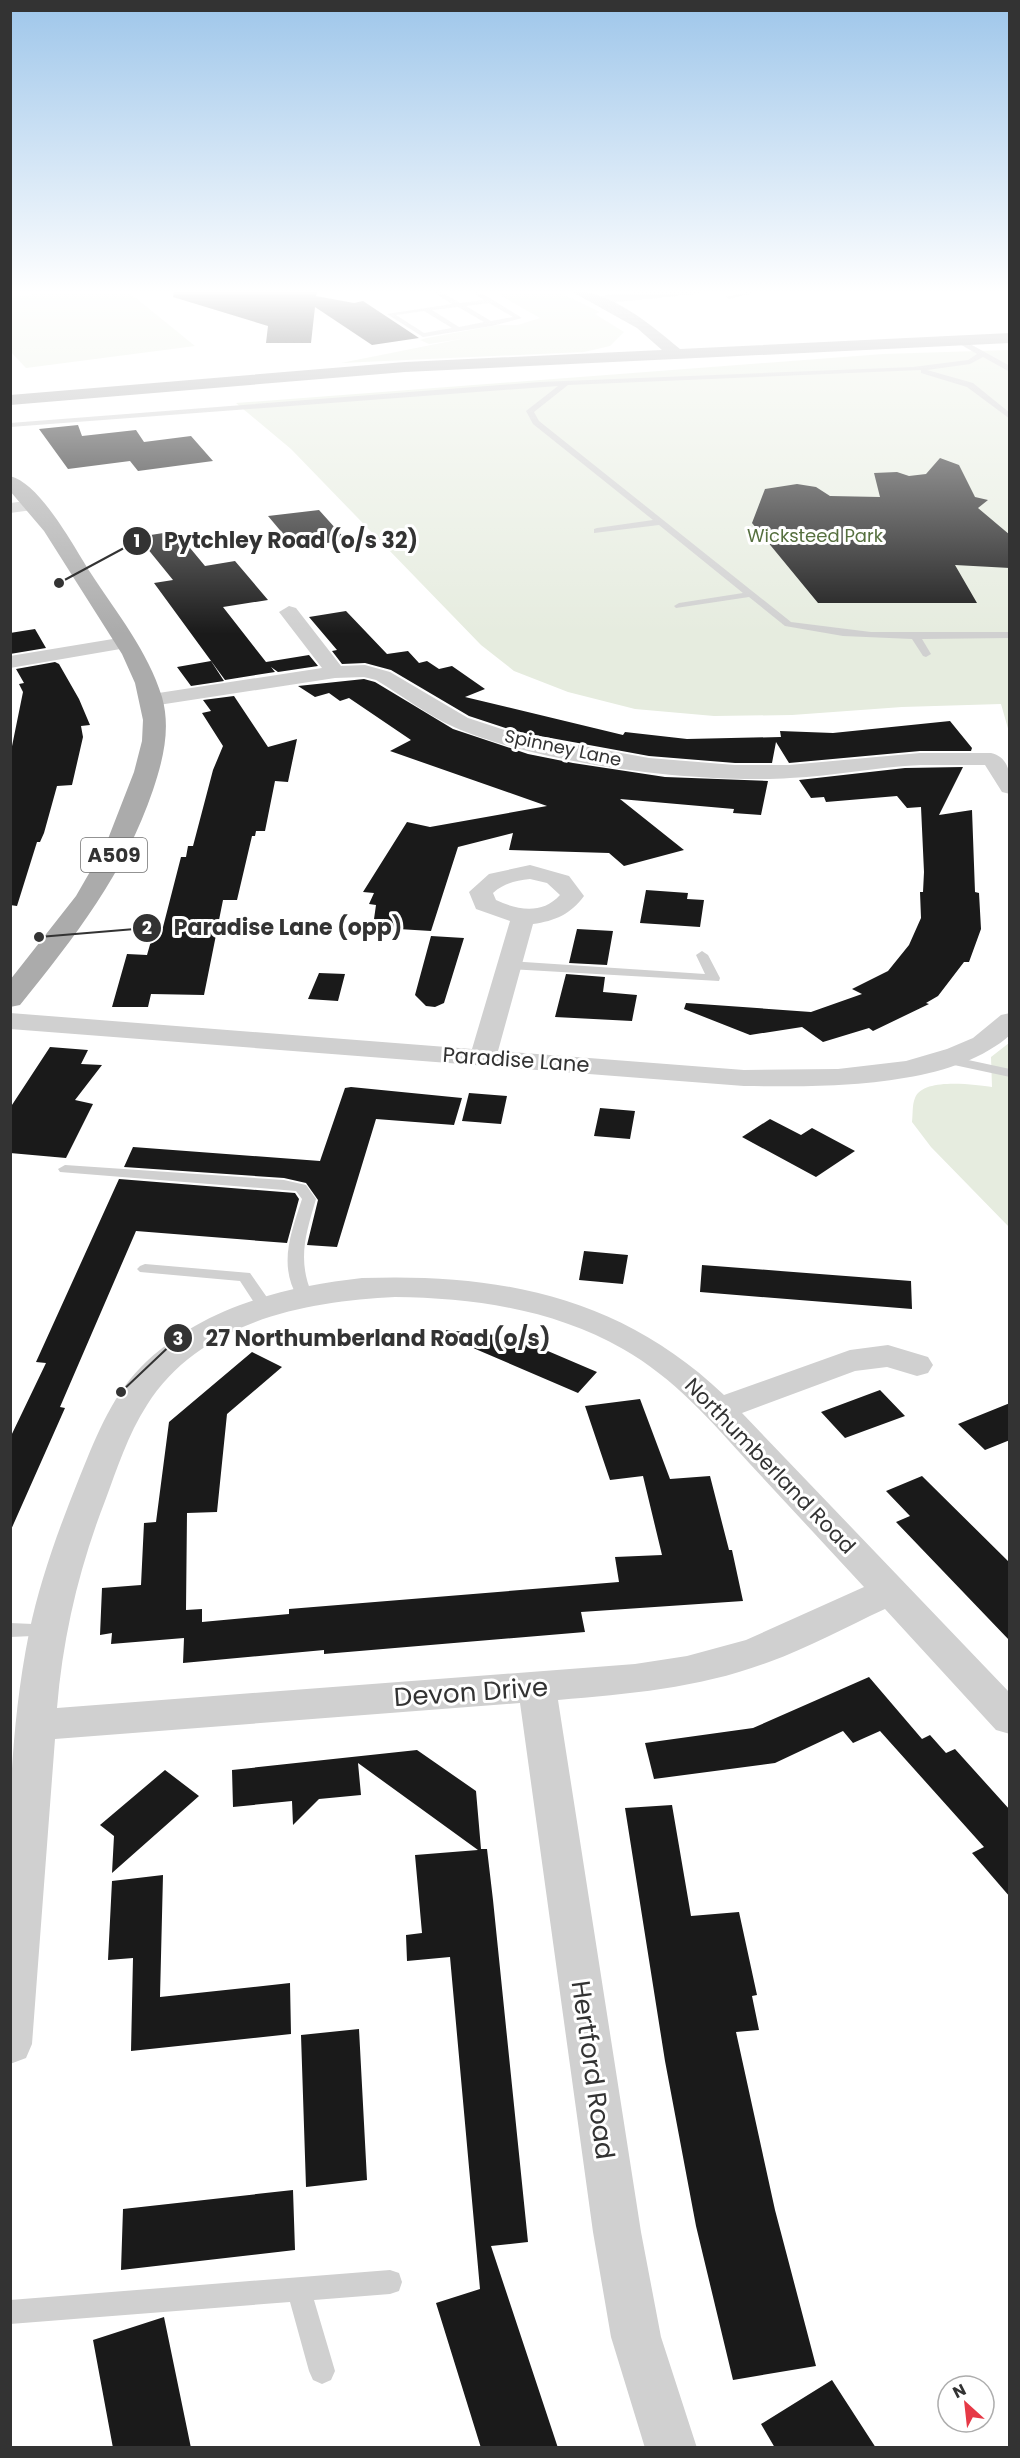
<svg xmlns="http://www.w3.org/2000/svg" width="1020" height="2458" font-family="Poppins,sans-serif">
<rect width="100%" height="100%" fill="#fff"/>
<path fill="#e6ecdf" d="M67,290H126L195,346L26,368L11,352V297Z
M491,290H554L600,312L595,314L624,332L610,346L584,352L341,363L461,339L429,344L420,340L427,338L498,325H518L540,318Z
M1009,350V732L1001,704L902,707L792,715L714,716L635,709L568,692L514,671L481,645L291,449L236,403L883,354Z
M1009,1043V1227L931,1147L912,1122C913,1114 912,1105 915,1098C923,1077 975,1085 992,1087L991,1057Z"/>
<path fill="#1a1a1a" d="M174,290H317L316,296L354,303L363,301L419,338L372,345L315,307L311,343H266L268,326L173,297Z
M78,425L82,436L136,430L144,442L191,436L213,461L138,471L130,461L68,469L39,429Z
M940,458L959,465L975,497L988,500L978,508L1010,535V568L955,565L977,603H818L752,523L765,489L797,484L816,487L830,496L880,497L874,473L897,472L909,476L926,474Z
M319,510L346,540L295,548L268,516Z
M176,531L205,566L235,561L268,600L223,607L266,662L309,655L318,666L278,672L271,667L275,672L225,680L154,583L173,580L138,537Z
M346,611L387,654L408,651L419,663L427,661L439,669L452,666L485,689L465,697L623,735L625,732L687,739L781,737L780,731L833,733L950,721L972,748L971,751H920L789,763L776,742L772,763H735L649,756L518,732L469,716L391,670L365,663L342,664L332,651L337,650L309,617Z
M35,629L46,648L10,654V633Z
M211,661L224,681L191,686L177,667Z
M55,662L59,664L79,699L90,725L81,726L83,737L72,785L57,786L44,833L40,842H37L17,906L10,905V756L23,692L19,684L24,683L16,669Z
M364,679L375,682L453,729L528,754L573,763L665,777L768,781L761,815L733,813L734,809L620,799L684,850L624,866L609,853L509,850L513,833L458,847L431,931L382,928L384,920L374,919L376,905L369,904L374,893L363,892L407,822L430,827L547,806L390,751L411,740L349,698L340,701L329,693L315,697L298,686Z
M234,696L268,747L297,739L288,782L275,781L265,831H256L255,836H252L237,900H223L204,995L151,994L148,1007H112L127,954L147,955L155,927H163L181,857H186L188,846H193L213,770L223,746L202,713L211,711L203,700Z
M963,767L939,815L972,810L975,892L979,893L981,929L969,962H964L938,996L926,1003L929,1004L873,1031L869,1028L823,1042L802,1027L750,1035L684,1009L686,1003L811,1012L862,994L852,989L888,971L909,945L921,918L920,892H923L924,872L921,807L907,808L897,796L826,802L824,797L811,798L799,780L905,768Z
M646,890L688,893L687,899L704,900L700,927L640,923Z
M577,929L613,931L607,965L569,963Z
M431,936L464,938L444,1003L435,1007L426,1006L415,995Z
M319,973L345,974L338,1001L308,999Z
M566,974L605,977L603,992L637,995L632,1021L555,1017Z
M50,1047L88,1050L81,1064L102,1065L75,1100L93,1104L66,1158L10,1153V1108Z
M351,1087L462,1098L454,1125L376,1119L337,1247L307,1245L318,1200L306,1183L284,1178L124,1167L133,1147L320,1161L345,1088Z
M469,1093L507,1096L501,1124L462,1121Z
M600,1108L635,1111L630,1139L594,1136Z
M770,1119L801,1135L812,1128L855,1151L816,1177L742,1137Z
M119,1179L295,1193L299,1199L287,1243L136,1231L60,1407L65,1408L10,1532V1438L46,1363L36,1362Z
M584,1251L628,1255L623,1284L579,1280Z
M702,1265L911,1281L912,1309L700,1292Z
M446,1330L515,1337L597,1372L578,1393L445,1336Z
M252,1352L282,1367L227,1414L217,1512L187,1513L186,1610L202,1609V1622L289,1614V1609L619,1582L615,1557L662,1555L643,1476L610,1480L585,1406L640,1399L670,1479L710,1476L729,1550H732L743,1601L581,1612L585,1632L324,1654V1650L183,1663L184,1638L111,1644L112,1633L100,1635L102,1588L141,1585L144,1523L156,1522L169,1422Z
M880,1390L905,1416L845,1438L821,1412Z
M1010,1403V1440L985,1450L958,1424Z
M922,1476L1010,1563V1641L896,1522L910,1516L886,1491Z
M869,1677L922,1739L930,1735L946,1753L955,1749L1010,1810V1897L972,1853L984,1847L880,1731L853,1743L843,1731L775,1763L654,1779L645,1743L753,1728Z
M417,1750L476,1791L481,1849H487L493,1900L528,2242L491,2246L558,2448H481L436,2303L480,2289L450,1957L407,1961L406,1935L422,1933L415,1855L478,1850L358,1763L361,1795L319,1799L293,1825L292,1801L233,1807L232,1770Z
M165,1770L199,1796L112,1873L114,1836L100,1825Z
M672,1805L691,1916L739,1912L757,1995L752,1996L759,2030L736,2032L775,2210L816,2366L733,2380L696,2226L665,2061L625,1808Z
M163,1875L160,1997L290,1983L291,2034L131,2051L133,1958L108,1960L112,1881Z
M359,2029L367,2180L306,2187L301,2035Z
M293,2190L295,2250L121,2270L123,2209Z
M164,2317L191,2448H113L93,2340Z
M832,2380L876,2448H775L761,2424Z"/>
<g fill="none" stroke-linecap="round" stroke-linejoin="round">
<path fill="#d0d0d0" fill-rule="evenodd" d="M430,290H438L460,303L484,300L469,290H477L522,318L492,326L423,337L387,314L452,304ZM489,303L513,317L491,321L466,306ZM458,307L484,322L459,327L432,310ZM424,311L452,328L424,333L396,315Z
M752,290H765L729,299L726,297Z
M961,339L1010,366V372L983,357L970,364L927,370L973,383L1010,413V419L967,387L921,373V370L568,385L534,412L539,421L791,622L871,632H1010V638L922,639L931,654L926,657L923,656L912,639L843,636L785,626L749,597L676,608L674,606L679,603L743,593L659,525L594,533V529L597,528L653,520L533,424L526,411L558,386L10,427V423L540,382L913,367L968,360L977,354L958,343Z
M702,951L708,955L720,978L719,981L509,969L503,965L509,961L705,974L696,955Z
M945,1055L1010,1069V1077L940,1062L938,1059L940,1056Z
M65,1165L284,1180L306,1185L316,1199C306,1233 297,1260 312,1294L304,1299L298,1298C278,1265 291,1233 302,1199L296,1191L60,1172L58,1169Z
M145,1264L250,1273L273,1306L271,1310H259L240,1281L140,1272L137,1269L140,1266Z
M10,1623L56,1625L58,1630L56,1635L10,1637Z
M390,2270L399,2273L402,2282L399,2291L390,2294L314,2300L335,2371L331,2380L322,2384L313,2380L309,2371L290,2302L10,2324V2300Z"/>
<path fill="#d0d0d0" fill-rule="evenodd" d="M657,290H704L697,294L597,304L590,300L597,296Z
M34,500L40,501L43,505L40,509L10,513V503Z
M289,606L296,608L341,666L365,665L390,672L468,718L517,734L649,758L735,765H789L920,753H991C1011,758 1010,776 1010,794L1002,792L985,765C964,765 942,765 921,765C877,767 834,776 790,778C698,784 538,764 454,727C427,715 401,695 376,680L364,677L335,678L152,706L145,704L142,700L145,696L152,694L322,668L279,612Z
M125,637L132,639L135,643L132,647L10,668V656Z
M530,865L569,876L584,896C571,914 555,921 533,924L498,1051L744,1070L838,1069L906,1061L947,1049L973,1038L1001,1015L1010,1013V1035C950,1089 821,1087 744,1086L10,1029V1013L472,1049L510,921L476,909L469,892L489,874ZM530,879L547,883L560,895C542,915 517,910 496,900L493,893C504,883 515,881 530,879Z
M362,1278C500,1273 621,1297 724,1395L850,1350L888,1345L928,1357L933,1365L928,1373L917,1376L887,1367L855,1371L742,1413L1010,1693V1734L996,1730L885,1609C846,1627 808,1648 769,1662C701,1688 630,1694 558,1700L641,2232L661,2337L697,2448H645L611,2337L593,2232L520,1703L55,1739L32,2044L26,2058L10,2064C10,1924 1,1771 29,1633C40,1580 58,1531 78,1481C94,1442 110,1398 141,1367C199,1308 282,1287 362,1278ZM395,1297C474,1298 553,1309 623,1349C673,1377 712,1422 750,1464C788,1505 826,1546 864,1587L746,1640L687,1656L635,1664L57,1708C63,1636 79,1568 105,1501C117,1469 128,1434 147,1405C199,1322 305,1301 395,1297Z"/>
<path fill="#ababab" fill-rule="evenodd" d="M569,290C610,290 650,324 680,349L1010,333V343L405,372L10,405V395L405,362L662,350L637,328Z
M10,476C40,483 74,547 90,572C116,612 148,651 162,697C171,729 163,760 153,790C125,873 74,938 20,1005L10,1007V980L76,896L106,844L134,772L142,741L143,720L135,683L122,654L44,531L10,491Z"/>
</g>
<linearGradient id="sky" x2="0" y2="1"><stop stop-color="#9ec6ea"/><stop offset="0.46" stop-color="#fff"/><stop offset="1" stop-color="#fff" stop-opacity="0"/></linearGradient>
<rect width="1020" height="634" fill="url(#sky)"/>
<g text-anchor="middle" stroke-width="6" stroke-linejoin="round" paint-order="stroke">
<g font-size="18" fill="#56703f" stroke="#fff">
<text x="815" y="542">Wicksteed Park</text>
</g>
<g font-size="18" fill="#333" stroke="#fff">
<text transform="translate(563 748) rotate(12)" y="6">Spinney Lane</text>
</g>
<rect fill="#fff" stroke="#707070" stroke-width="1.5" x="81" y="838" width="66" height="34" rx="4.5"/>
<g font-size="20" font-weight="bold" fill="#333">
<text x="114" y="862">A509</text>
</g>
<g font-size="21" fill="#333" stroke="#fff">
<text transform="translate(516 1060) rotate(4)" y="7">Paradise Lane</text>
<text transform="translate(770 1466) rotate(46)" y="7">Northumberland Road</text>
</g>
<g font-size="26" fill="#333" stroke="#fff">
<text transform="translate(471 1692) rotate(-4)" y="9">Devon Drive</text>
<text transform="translate(593 2070) rotate(82)" y="9">Hertford Road</text>
</g>
</g>
<path fill="none" stroke="#333" stroke-width="2" d="M59 583L137 541M39 937L147 928M121 1392L178 1338"/>
<g fill="#333" stroke="#fff" stroke-width="2">
<circle cx="59" cy="583" r="6"/>
<circle cx="39" cy="937" r="6"/>
<circle cx="121" cy="1392" r="6"/>
<circle cx="137" cy="541" r="15"/>
<circle cx="147" cy="928" r="15"/>
<circle cx="178" cy="1338" r="15"/>
</g>
<g font-size="18" text-anchor="middle" font-weight="bold" fill="#fff">
<text x="137" y="547">1</text>
<text x="147" y="934">2</text>
<text x="178" y="1345">3</text>
</g>
<g font-size="22" text-anchor="middle" font-weight="bold" fill="#333" stroke="#fff" stroke-width="6" stroke-linejoin="round" paint-order="stroke">
<text x="291" y="548">Pytchley Road (o/s 32)</text>
<text x="288" y="935">Paradise Lane (opp)</text>
<text x="378" y="1346">27 Northumberland Road (o/s)</text>
</g>
<rect width="1020" height="2458" fill="none" stroke="#333333" stroke-width="24"/>
<g transform="translate(966 2404) rotate(333)"><circle r="28" fill="#ffffff" stroke="#adadad" stroke-width="1.5"/>
<path d="M0-4.5L10 22L0 15L-10 22Z" fill="#e63946"/>
<text y="-9" font-size="16" font-weight="bold" text-anchor="middle" fill="#333333">N</text>
</g>
</svg>
